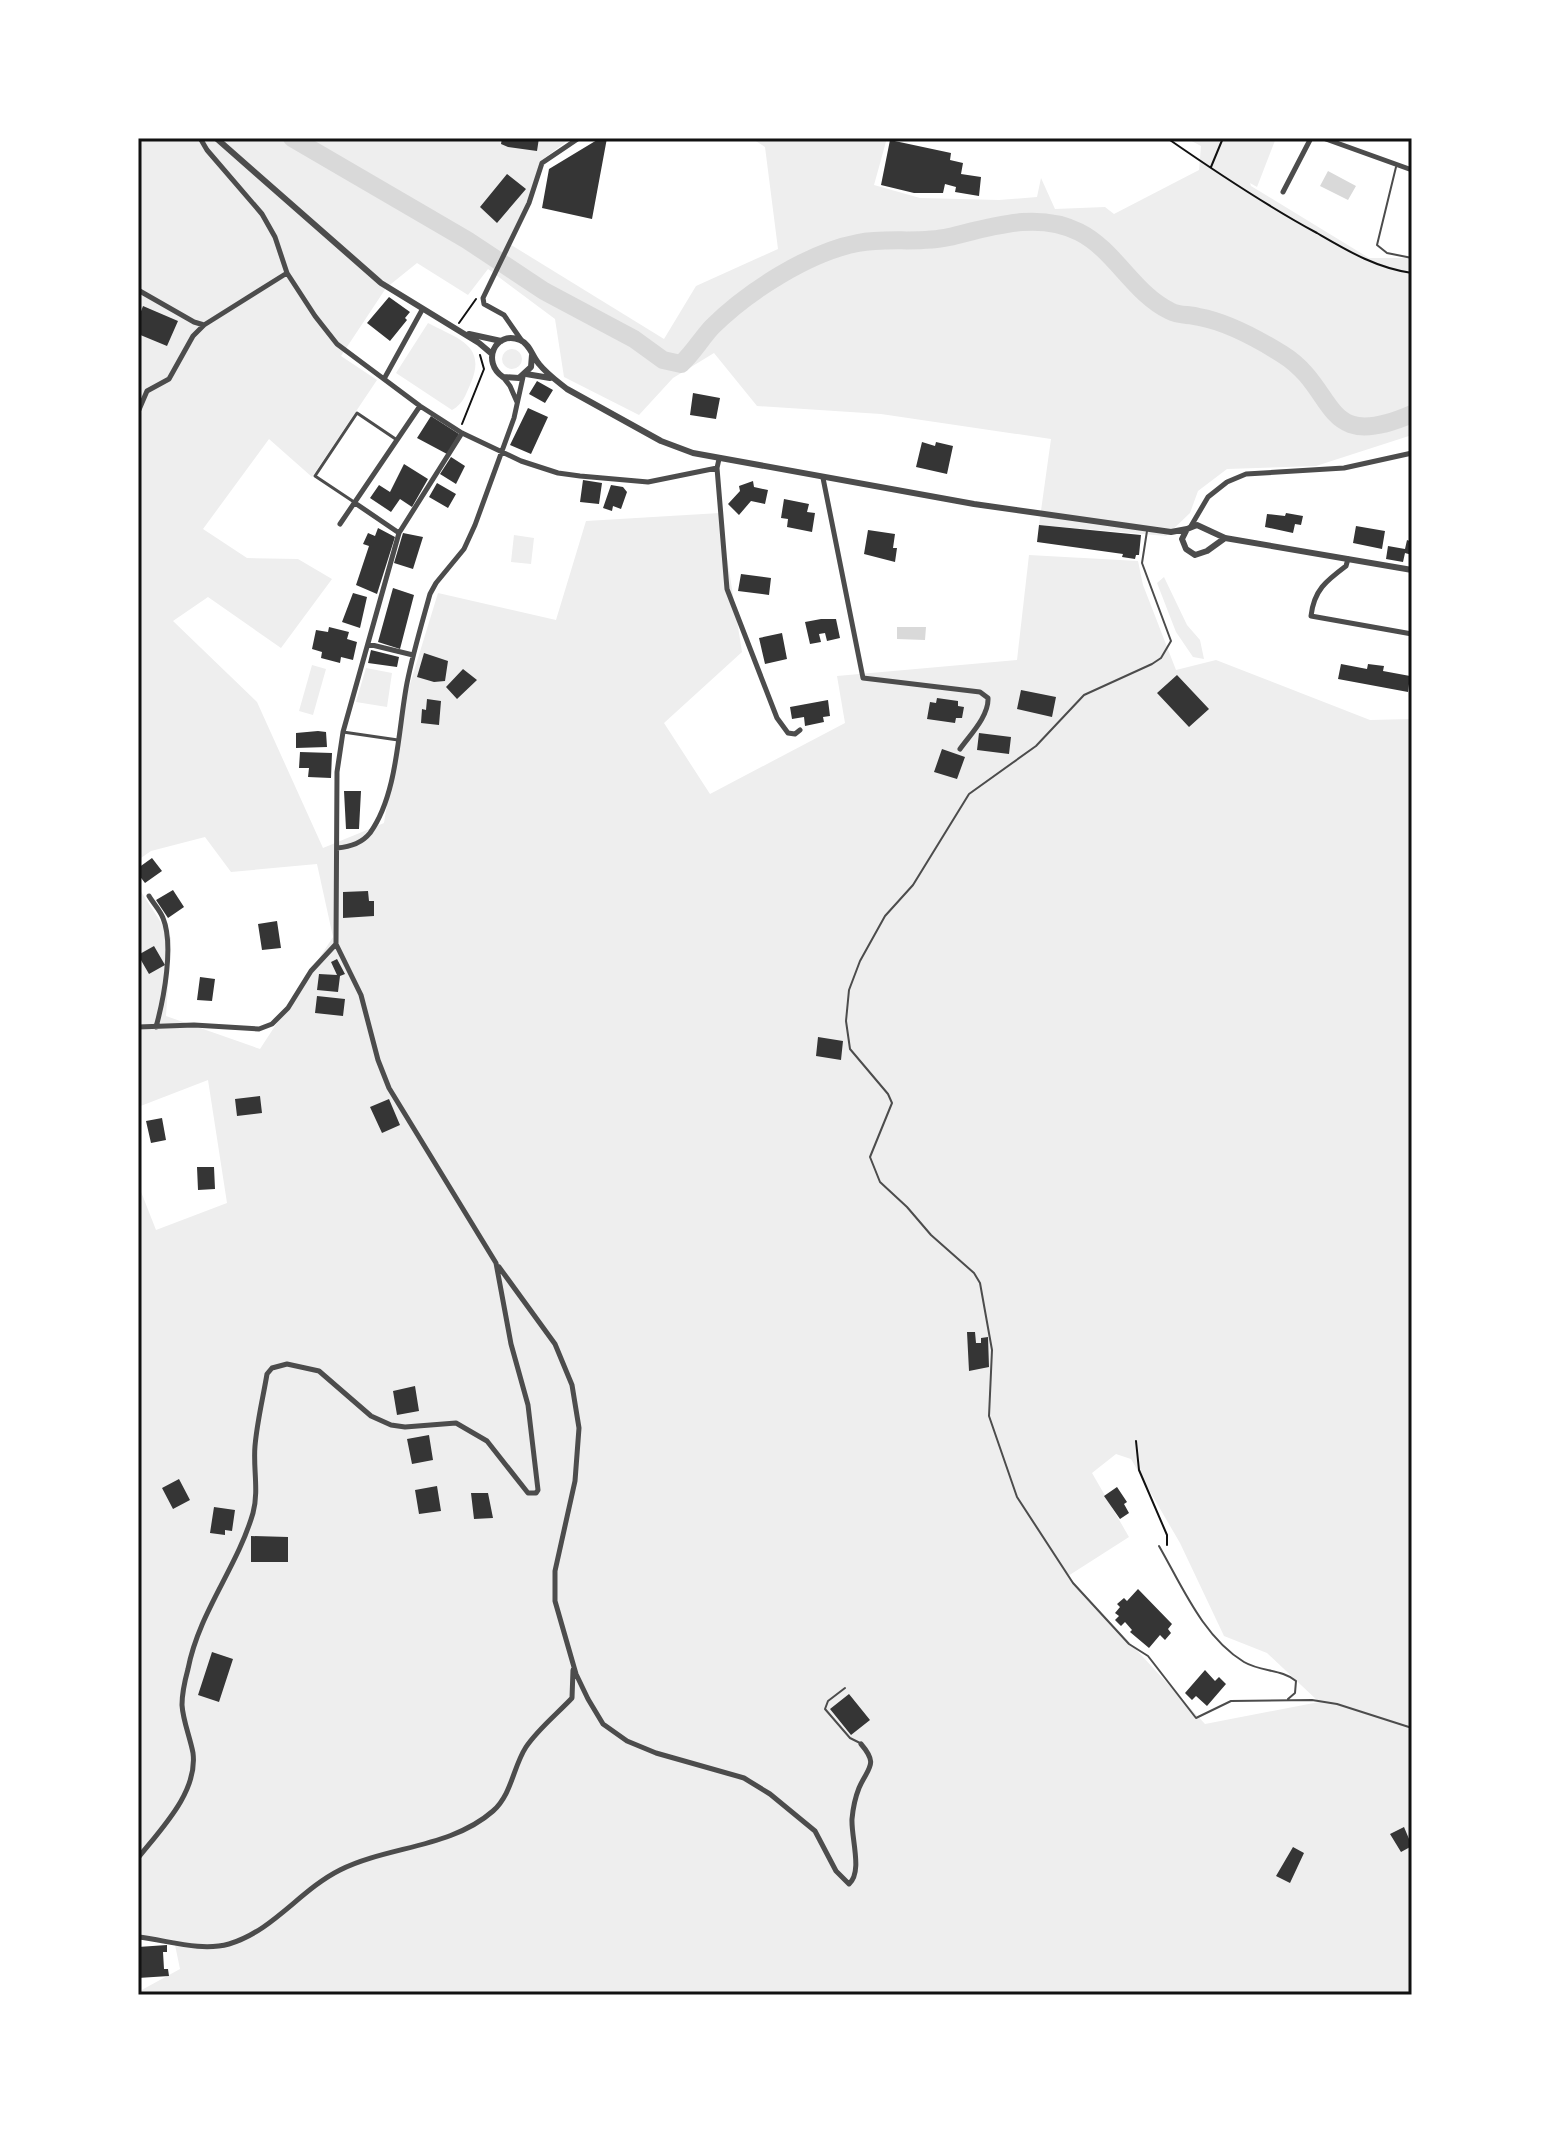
<svg xmlns="http://www.w3.org/2000/svg" width="1550" height="2133" font-family="Signika,sans-serif">
<rect width="100%" height="100%" fill="#fff"/>
<path fill="#eee" fill-rule="evenodd" d="M138,138H571L542,160L524,209L508,243L664,339L696,286L778,249L765,147L751,138H887L874,185L920,198L999,200L1037,197L1041,178L1055,209L1105,207L1114,214L1199,170L1201,146L1186,138H1276L1257,187L1250,183L1251,186L1369,258H1412V435L1316,466L1227,469L1198,491L1190,513L1166,536L1039,525L1051,439L881,414L757,406L714,353L673,378L639,415L564,377L555,319L488,269L468,295L417,263L386,288L341,356L377,380L312,477L269,439L203,529L247,558L298,559L332,579L281,648L208,597L173,621L257,702L323,848L384,823L403,707L438,593L556,620L586,521L720,513L742,652L664,723L710,794L845,723L837,676L1017,660L1029,555L1138,561L1143,585L1176,670L1216,660L1370,720L1412,719V1995H138V1992L180,1969L174,1940L138,1936V1184L156,1230L227,1203L208,1080L138,1107V887L171,938L166,1016L260,1049L333,937L317,864L231,872L205,837L151,851L138,860ZM1116,1454L1131,1459L1180,1543L1224,1636L1267,1653L1319,1702L1205,1724L1068,1576L1129,1537L1092,1473Z
M428,323C458,339 488,345 470,385C465,396 463,404 452,410L396,373Z
M502 359a10 10 0 1 1 20 0a10 10 0 1 1-20 0Z
M514,535L534,538L531,564L511,562Z
M1164,577L1187,625L1200,640L1204,659L1193,657L1176,632L1157,583Z
M312,665L326,669L313,715L299,711Z
M366,668L392,673L387,707L356,702Z"/>
<path fill="#d9d9d9" d="M1328,171L1356,186L1348,200L1320,186Z
M897,627H926L925,640L897,639Z"/>
<g fill="none" stroke-linecap="round" stroke-linejoin="round">
<path stroke="#d9d9d9" stroke-width="18" d="M292,138L467,240L544,291L634,339L663,360L681,364C693,353 701,339 712,327C747,292 809,252 858,243C888,237 920,244 949,237C991,227 1037,211 1079,232C1115,250 1133,293 1170,311C1179,316 1189,314 1199,317C1227,322 1258,339 1282,354C1339,389 1320,454 1412,414"/>
</g>
<path fill="#353535" d="M502,138H539L537,151L508,147L501,144Z
M607,138L592,219L542,208L549,169L597,140Z
M890,140L951,153L950,160L963,163L961,174L981,177L979,196L955,192L956,187L945,184L943,193H914L881,185Z
M507,174L526,189L497,223L480,207Z
M389,297L410,312L405,318L407,320L390,341L367,323Z
M143,306L178,321L167,346L138,334V319Z
M537,381L553,390L545,403L529,394Z
M693,393L720,398L716,419L690,415Z
M528,408L548,417L531,454L510,445Z
M431,416L459,434L447,454L417,438Z
M922,442L935,446L936,442L953,446L947,474L916,467Z
M451,457L465,466L456,484L440,474Z
M404,464L428,479L412,507L400,499L391,512L370,498L379,485L390,492Z
M583,480L602,483L599,504L580,502Z
M753,481L754,487L768,490L765,504L751,501L739,515L728,504L740,491L739,486Z
M437,483L456,494L448,508L429,497Z
M611,485L623,487L627,492L621,509L613,506L612,511L603,508Z
M784,499L809,504L807,512L815,513L812,532L787,527L788,519L781,518Z
M1286,513L1303,516L1301,525L1295,524L1293,533L1265,527L1267,514L1285,516Z
M1039,525L1141,535L1139,555H1136L1135,559L1122,557L1123,554L1037,542Z
M1356,526L1385,531L1382,549L1353,543Z
M378,528L395,537L377,594L356,585L369,546L363,544L368,533L375,536Z
M868,530L895,534L893,548H897L895,562L864,554Z
M403,533L423,537L413,569L394,563Z
M1407,540L1412,542V555L1405,553L1403,562L1386,559L1388,546L1405,549Z
M741,574L771,578L769,595L738,591Z
M393,588L414,595L400,649L378,642Z
M353,593L367,597L360,628L342,622Z
M821,619H836L840,638L827,641L825,633L819,634L821,642L810,644L805,622Z
M329,627L349,632L347,639L357,642L353,660L341,657L340,663L321,658L322,652L312,649L316,630L328,632Z
M782,633L787,659L765,664L759,638Z
M371,650L399,657L397,667L368,663Z
M424,653L448,661L445,681L434,682L417,677Z
M1341,664L1367,669L1368,664L1384,666L1383,671L1410,676L1408,692L1338,679Z
M463,669L477,680L457,699L446,687Z
M1177,675L1209,709L1189,727L1157,693Z
M1021,690L1056,697L1052,717L1017,709Z
M937,698L958,701V706L964,707L962,718H956L955,723L927,719L930,702L936,703Z
M427,699L441,701L439,725L421,723L422,709L426,710Z
M828,700L830,716L823,717L824,722L805,726L804,717L792,719L790,707Z
M318,731L326,732L327,747L296,748V733Z
M979,733L1011,737L1009,754L977,750Z
M942,749L965,757L957,779L934,772Z
M300,752L332,753L331,778L308,777L309,768H299Z
M344,791H361L359,829H346Z
M152,858L162,871L145,883L138,874V868Z
M173,890L184,907L168,918L156,900Z
M368,891L369,901H374V916L343,918V892Z
M277,921L281,948L262,950L258,924Z
M154,946L165,965L149,974L138,955Z
M337,959L345,974L340,976L338,992L317,990L319,974L337,975L331,962Z
M200,977L215,979L212,1001L197,1000Z
M317,996L345,999L343,1016L315,1013Z
M818,1037L843,1041L841,1060L816,1056Z
M260,1096L262,1113L237,1116L235,1099Z
M389,1099L400,1125L382,1133L370,1107Z
M162,1118L166,1140L151,1143L146,1121Z
M197,1167H214L215,1189L198,1190Z
M967,1332H975L976,1343H981V1338L988,1337L989,1367L969,1371Z
M415,1386L419,1411L397,1415L393,1391Z
M429,1435L433,1460L412,1464L407,1439Z
M179,1479L190,1500L173,1509L162,1488Z
M437,1486L441,1511L419,1514L415,1490Z
M1117,1487L1127,1502L1124,1504L1129,1513L1120,1519L1104,1496Z
M471,1493H488L493,1518L474,1519Z
M214,1507L235,1510L232,1531L225,1530V1535L210,1533Z
M251,1536L288,1537V1562H251Z
M1138,1589L1172,1624L1168,1629L1171,1633L1165,1640L1160,1635L1149,1648L1130,1632L1132,1630L1125,1622L1121,1626L1115,1620L1119,1616L1115,1613L1120,1607L1117,1604L1124,1598L1127,1601Z
M212,1652L233,1659L219,1702L198,1695Z
M1205,1670L1215,1681L1219,1677L1226,1684L1207,1706L1196,1696L1192,1700L1185,1693Z
M849,1694L870,1720L851,1735L830,1709Z
M1404,1827L1412,1846L1401,1852L1390,1834Z
M1293,1847L1304,1853L1290,1883L1276,1876Z
M167,1945V1952H163L164,1969H168L169,1976L138,1978V1947Z"/>
<g fill="none" stroke-linecap="round" stroke-linejoin="round">
<path stroke="#111" stroke-width="2" d="M1167,138C1216,172 1265,205 1317,233C1348,251 1376,268 1412,273
M1211,167L1223,138
M459,323L476,299
M462,424L484,369L480,355
M1136,1441L1139,1470L1167,1535V1545"/>
<path stroke="#4c4c4c" stroke-width="2" d="M1396,167L1377,245L1387,253L1412,258
M1147,531L1142,563L1171,641L1161,658L1152,664L1084,695L1036,746L969,794L913,885L885,916L860,961L849,990L846,1021L850,1049L888,1094L892,1103L870,1157L880,1182L907,1207L931,1235L974,1273L980,1283L992,1350L989,1416L1017,1497L1073,1583L1129,1644L1148,1656L1196,1718L1231,1701L1312,1700L1337,1704L1412,1728
M1159,1546C1182,1586 1203,1637 1244,1662C1261,1672 1282,1669 1296,1681L1295,1693L1288,1699
M845,1688L828,1701L825,1709L850,1738L860,1743"/>
<path stroke="#4c4c4c" stroke-width="3" d="M354,502L315,476L357,413L397,440
M343,732L398,740"/>
<path stroke="#4c4c4c" stroke-width="5" d="M200,138L207,150L262,214L275,237L287,273L315,316L337,344L420,406L462,433L521,461L558,473L580,476L648,482L717,468L719,459
M1323,138L1412,170
M1283,192L1311,138
M138,290L194,322L204,325L287,273
M522,341L504,315L484,304L483,298L529,203L542,163L579,138
M503,377L510,386L517,402
M384,379L422,310
M138,412L147,391L169,379L193,336L204,325
M717,468L727,589L777,718L788,733L795,734L800,730
M823,478L863,678L980,692L988,698C989,716 970,735 960,749
M355,503L399,533
M340,524L420,406
M1191,526L1208,497L1227,482L1246,474L1344,468L1412,453
M1348,559L1346,566C1326,581 1314,590 1311,616L1412,634
M368,644L413,655
M337,848C350,847 362,843 370,833C398,794 398,729 407,683C413,653 422,623 430,594L436,583L464,549L475,525L514,418L523,377
M149,896C153,903 160,910 163,918C174,945 164,998 156,1027
M138,1027L194,1025L259,1029L272,1024L288,1008L311,971L336,944
M499,1267L555,1344L572,1385L579,1428L575,1481L555,1571V1601L576,1674L588,1699L603,1724L627,1741L656,1753L744,1778L770,1794L815,1831L836,1871L849,1884C863,1872 851,1838 852,1819C853,1808 855,1798 859,1788C868,1767 879,1765 861,1744
M138,1858C161,1829 198,1792 193,1753C190,1737 183,1721 182,1705C182,1694 185,1680 188,1669C199,1612 237,1568 253,1513C259,1491 253,1468 255,1446C257,1422 263,1398 267,1374L272,1368L287,1364L319,1371L371,1416L391,1425L405,1427L456,1423L487,1441L528,1493H536L538,1490L528,1405L511,1344L496,1263L389,1088L378,1060L361,995L336,944L337,772L343,732L399,533L462,433
M138,1937C167,1940 200,1952 229,1944C273,1931 300,1890 340,1870C388,1846 451,1848 493,1811C512,1794 513,1767 526,1747C538,1729 558,1713 572,1698L573,1670"/>
<path stroke="#4c4c4c" stroke-width="6" d="M216,138L381,283L479,343L492,354
M469,334L501,341
M532,355L531,367L519,378L503,377C481,362 495,330 520,340C530,344 532,356 539,364C547,374 557,381 567,389L661,441L693,453L974,504L1171,532L1187,529
M526,374L550,378
M1225,538L1207,551L1195,555L1186,549L1182,539L1187,529L1197,525L1225,538L1412,570"/>
</g>
<rect width="1550" height="2133" fill="none" stroke="#ffffff" stroke-width="280"/>
<rect x="140" y="140" width="1270" height="1853" fill="none" stroke="#111" stroke-width="3"/>
</svg>
